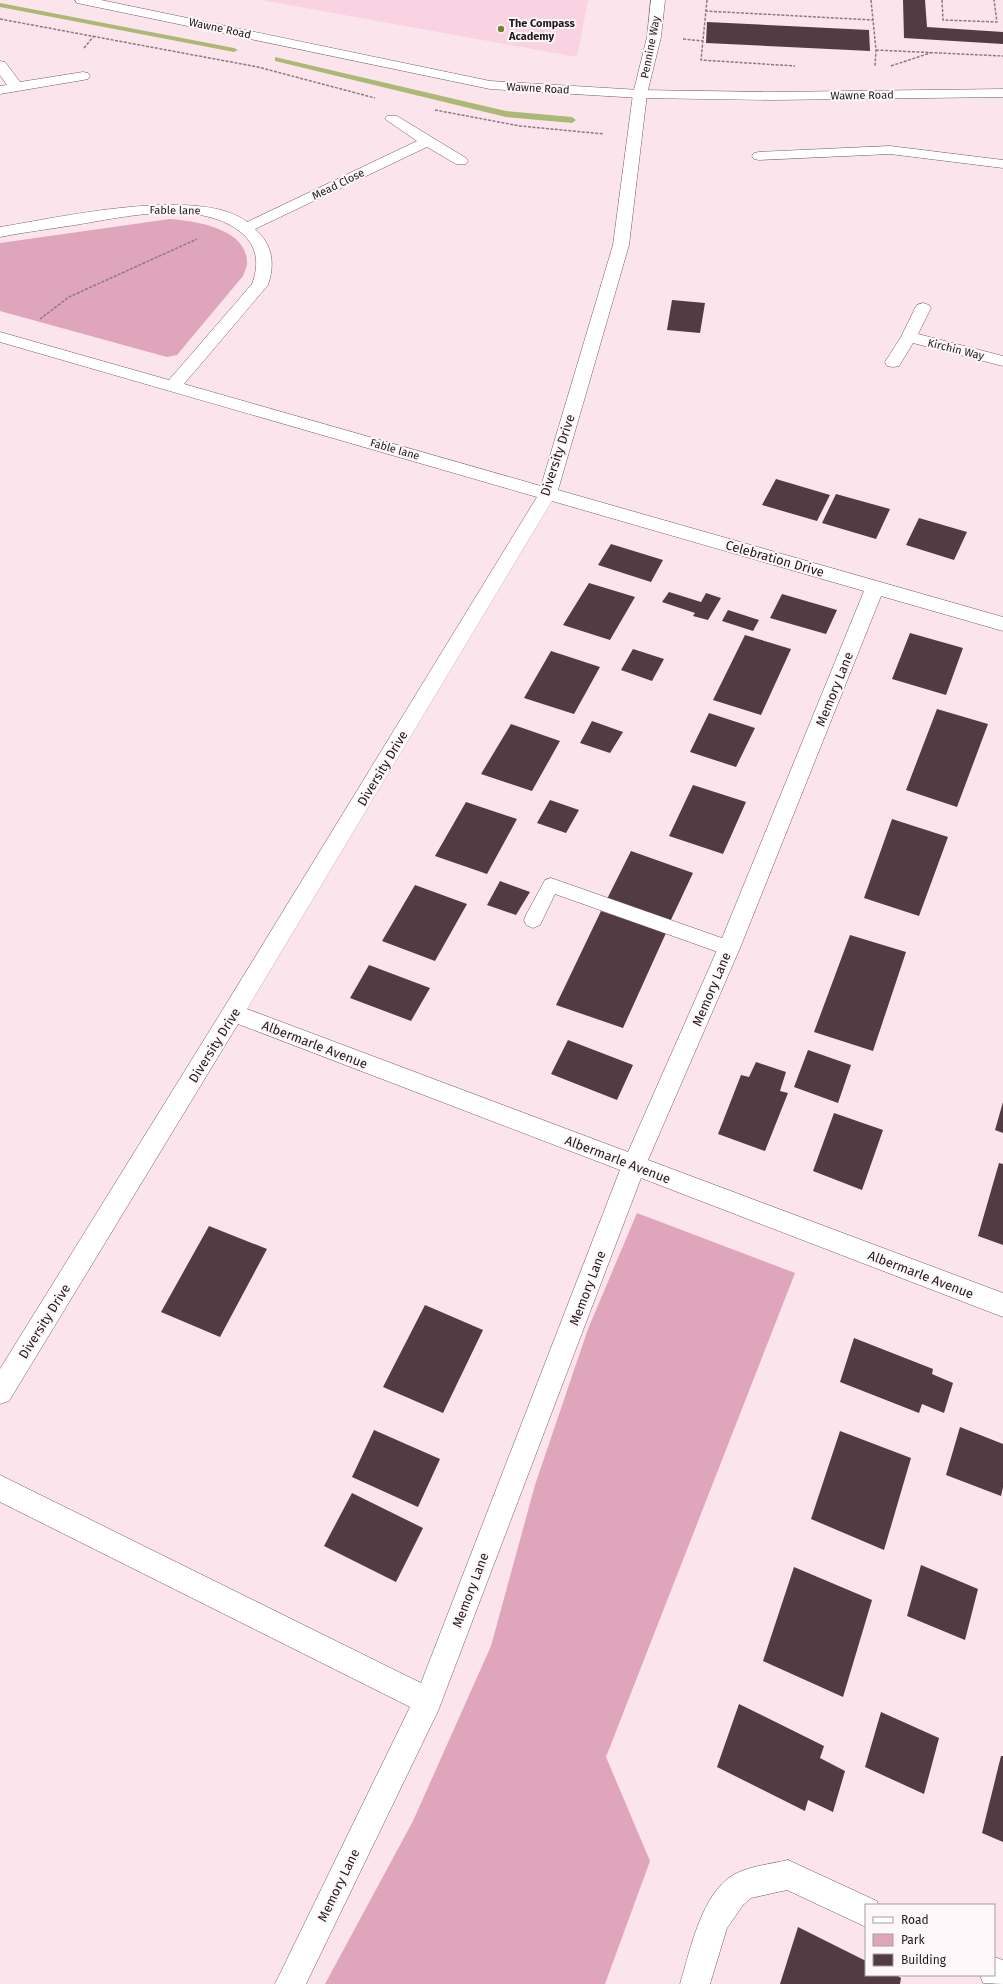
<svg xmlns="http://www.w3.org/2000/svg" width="1003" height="1984" font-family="'Fira Sans',sans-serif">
<rect width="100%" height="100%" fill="#fce4ec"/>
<path fill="#f9d3e1" d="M261,0H588L577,57Z"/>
<path fill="#dfa5ba" d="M170,219C195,221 245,228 247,261C248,266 244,272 243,276L177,355L167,357L0,311V243Z
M637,1213L795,1273L606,1757L650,1861L605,1984H325L413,1821L491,1646L535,1485L588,1329Z"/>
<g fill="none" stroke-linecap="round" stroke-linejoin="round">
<path fill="#acb975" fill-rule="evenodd" d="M0,3L234,48L238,50L234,52L0,7Z
M275,57L506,111L572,117L576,120L572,123L506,117L275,61Z"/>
</g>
<path fill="#533b44" d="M903,0H925L927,27L1003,32V44L904,38Z
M707,22L869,30L870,51L706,43Z
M672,300L705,303L700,333L667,330Z
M776,479L830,495L817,521L762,505Z
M836,494L890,509L876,539L822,523Z
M919,518L967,532L954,560L906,545Z
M611,544L663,560L651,582L598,565Z
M589,583L635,597L610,640L563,625Z
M669,592L701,602L706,593L721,598L708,620L693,616L695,613L662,602Z
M782,594L837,610L826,634L770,618Z
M728,610L759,620L753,631L722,621Z
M910,633L963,648L946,695L892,679Z
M745,635L791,649L761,715L713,700Z
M633,649L664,659L652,681L621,670Z
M551,651L600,667L574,714L524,698Z
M937,709L988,724L957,807L906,790Z
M709,713L755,728L736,767L690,752Z
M592,721L623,732L610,753L580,743Z
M511,724L560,741L532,791L481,774Z
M693,785L746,802L723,854L669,836Z
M550,800L579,810L566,833L537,823Z
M466,802L517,819L487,874L435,856Z
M892,819L948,837L919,916L864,898Z
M631,851L693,873L669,924L606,901Z
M500,881L530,892L516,915L487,905Z
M415,885L467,904L435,961L382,941Z
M601,911L666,933L623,1028L556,1005Z
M850,935L906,952L873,1051L814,1032Z
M369,965L430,988L411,1021L350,998Z
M568,1040L633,1065L617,1100L551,1074Z
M808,1050L851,1065L838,1103L794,1087Z
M756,1062L786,1072L780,1091L788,1093L765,1151L718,1134L741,1075L749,1077Z
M1003,1102V1133L995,1130Z
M834,1113L883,1130L862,1190L813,1171Z
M999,1163L1003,1164V1245L978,1236Z
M209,1226L267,1249L220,1337L161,1312Z
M425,1305L483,1330L443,1413L383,1387Z
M854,1338L933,1369L932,1374L953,1383L944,1413L922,1404L919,1413L840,1382Z
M960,1427L1003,1444V1487L1001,1496L946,1475Z
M374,1430L440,1459L418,1507L352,1477Z
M840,1431L911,1458L884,1550L811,1519Z
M352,1493L423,1528L396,1582L324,1546Z
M921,1565L978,1589L965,1640L907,1616Z
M794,1567L872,1600L843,1697L763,1661Z
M739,1704L824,1746L820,1758L845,1771L833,1812L808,1800L805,1811L717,1767Z
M881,1712L939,1738L924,1794L865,1767Z
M1001,1756H1003V1842L982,1833Z
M798,1927L866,1961V1975H896L901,1978L900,1984H780Z"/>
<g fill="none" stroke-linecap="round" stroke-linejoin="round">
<defs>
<path id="lane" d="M551,878L736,943L738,948L736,953L729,956L555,894L540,925L533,928L526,925L524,920L526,915L545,880Z"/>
<path id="street" d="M651,0H665L661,37L647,94L629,245L558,490L1003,617V631L881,596L740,948L648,1160L1003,1293V1317L641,1178L438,1711L306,1984H275L410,1707L0,1502V1475L421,1683L620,1170L238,1024L9,1401L0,1404V1369L225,1006L537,497L0,342V332L169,380L252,284C259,265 258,248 243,234C202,198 124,217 75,225C50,229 25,232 0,237V227C57,218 200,185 247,222L417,141L385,119L387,116H397L466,158L468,161L466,164H456L427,147L255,229C273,245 275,264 268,285L184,384L541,486L613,245L633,94L647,37ZM552,501L864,591L718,948L628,1152L247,1009Z
M0,61L5,62L20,82L83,72L88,73L90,76L88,79L83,80L0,94V86L7,85L0,75Z
M890,146L1003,160V168L890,154L759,160L754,159L752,156L754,153L759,152Z
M923,303L929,305L931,308L918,334L1003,356V366L913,343L899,366L893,367L887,366L885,362L901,337L915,308L917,305Z
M788,1860L877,1901L878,1905H866V1927L787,1890L751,1898L743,1905L727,1928L710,1984H680C690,1951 702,1891 735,1874C750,1866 771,1864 788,1860Z
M994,1957L1003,1960V1984L983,1983L980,1975H994Z"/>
<path id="secondary" d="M75,0H101L490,81L640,90L772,92L1003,89V97L772,100L640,98L490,89L82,4L77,3Z"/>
</defs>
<use href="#lane" stroke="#755b64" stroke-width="1"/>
<use href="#street" stroke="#755b64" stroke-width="1"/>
<use href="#secondary" stroke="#755b64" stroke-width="1"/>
<path stroke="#8b7a80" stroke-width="1.5" stroke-dasharray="3 1.5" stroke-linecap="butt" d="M707,0L701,60L795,66
M871,0L876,50L875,67
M942,0L943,20L997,22L994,0
M705,11L873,20
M0,19L258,67L375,98
M683,39L703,41
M84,48L94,36
M876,50L1003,56
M891,66L930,53
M435,110L520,126L604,134
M40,319L69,297L197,239"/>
<use href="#lane" fill="#fff" fill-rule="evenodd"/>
<use href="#street" fill="#fff" fill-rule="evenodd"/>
<use href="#secondary" fill="#fff" fill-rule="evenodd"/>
</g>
<circle fill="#73802d" stroke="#fdf7f9" stroke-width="1.5" cx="501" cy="29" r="4"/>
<g text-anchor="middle" stroke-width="4" stroke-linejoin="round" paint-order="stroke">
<g font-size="11" font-weight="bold" fill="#22181c" stroke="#fdf7f9" text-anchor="start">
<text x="509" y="27">The Compass<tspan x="509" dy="13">Academy</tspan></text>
</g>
<g font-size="11" fill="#22181c" stroke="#fdf7f9">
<text transform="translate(220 28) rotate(12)" y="4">Wawne Road</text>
<text transform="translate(650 47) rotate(-79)" y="4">Pennine Way</text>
<text transform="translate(538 88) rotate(3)" y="4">Wawne Road</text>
<text transform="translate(862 95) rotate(-1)" y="4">Wawne Road</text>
<text transform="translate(338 184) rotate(-26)" y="4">Mead Close</text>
<text transform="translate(175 210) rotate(1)" y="4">Fable lane</text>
<text transform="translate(956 349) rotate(14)" y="4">Kirchin Way</text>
<text transform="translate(395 449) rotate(16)" y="4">Fable lane</text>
</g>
<g font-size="13" fill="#22181c" stroke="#fdf7f9">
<text transform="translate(557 455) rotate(-72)" y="5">Diversity Drive</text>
<text transform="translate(775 558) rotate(16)" y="5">Celebration Drive</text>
<text transform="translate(834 689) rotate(-68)" y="5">Memory Lane</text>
<text transform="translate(382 768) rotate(-59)" y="5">Diversity Drive</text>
<text transform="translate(711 989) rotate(-67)" y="5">Memory Lane</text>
<text transform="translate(315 1044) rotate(21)" y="5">Albermarle Avenue</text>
<text transform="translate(214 1045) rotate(-58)" y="5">Diversity Drive</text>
<text transform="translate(618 1159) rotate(21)" y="5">Albermarle Avenue</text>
<text transform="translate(921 1274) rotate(21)" y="5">Albermarle Avenue</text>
<text transform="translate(587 1288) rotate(-69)" y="5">Memory Lane</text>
<text transform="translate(44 1321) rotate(-58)" y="5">Diversity Drive</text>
<text transform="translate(470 1590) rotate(-69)" y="5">Memory Lane</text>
<text transform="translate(338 1885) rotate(-64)" y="5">Memory Lane</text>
</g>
</g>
<rect x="865" y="1904" width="130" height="72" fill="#fdf7f9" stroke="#a59ea1"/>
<rect x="873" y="1917" width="20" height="6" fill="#ffffff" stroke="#a59ea1"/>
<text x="901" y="1924" font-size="12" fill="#22181c">Road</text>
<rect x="873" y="1934" width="20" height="12" fill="#dfa5ba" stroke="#a59ea1"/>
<text x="901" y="1944" font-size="12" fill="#22181c">Park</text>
<rect x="873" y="1954" width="20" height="12" fill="#533b44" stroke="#a59ea1"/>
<text x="901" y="1964" font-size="12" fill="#22181c">Building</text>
</svg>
